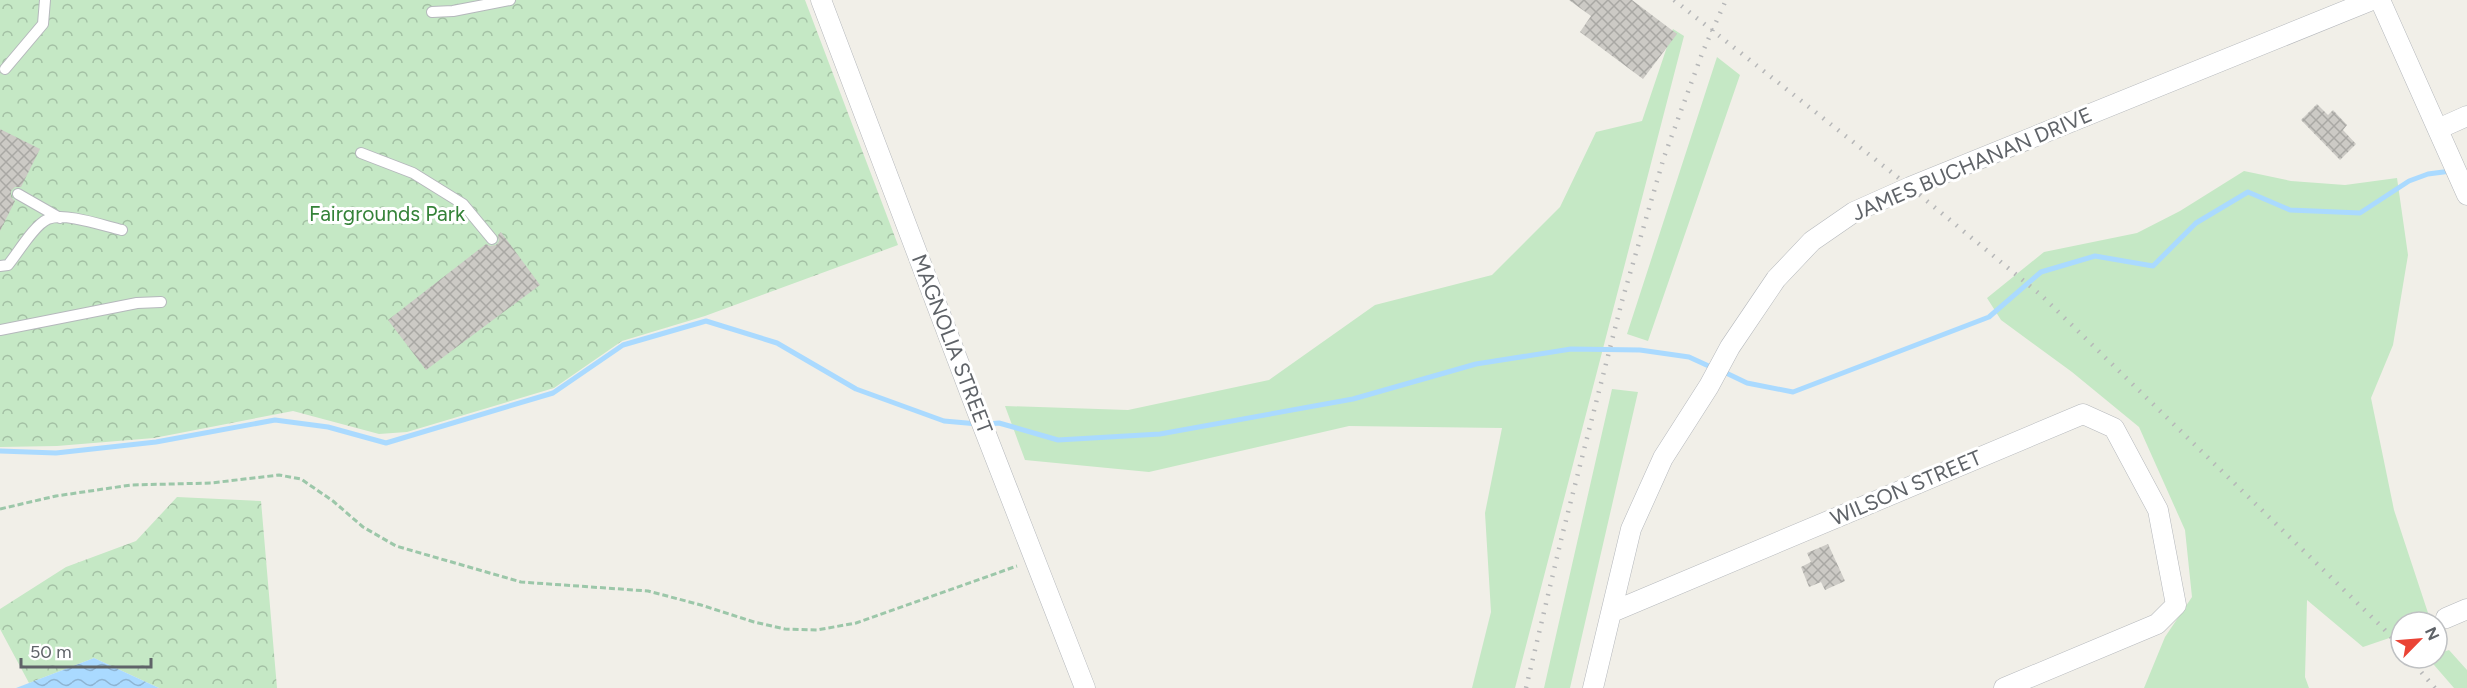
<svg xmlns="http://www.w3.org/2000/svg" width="2467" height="688" font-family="Figtree,sans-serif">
<defs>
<pattern id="forest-crowns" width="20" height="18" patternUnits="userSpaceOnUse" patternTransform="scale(1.5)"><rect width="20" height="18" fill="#c5e8c5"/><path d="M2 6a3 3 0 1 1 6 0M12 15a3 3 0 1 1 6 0" fill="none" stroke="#a3c0a4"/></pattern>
<pattern id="water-waves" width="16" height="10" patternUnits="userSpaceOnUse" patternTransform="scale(1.5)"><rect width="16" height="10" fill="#aadaff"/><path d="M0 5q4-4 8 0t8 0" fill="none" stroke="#8eb4d2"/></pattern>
<pattern id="building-cross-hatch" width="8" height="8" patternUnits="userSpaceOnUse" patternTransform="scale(1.5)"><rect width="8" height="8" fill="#cccac5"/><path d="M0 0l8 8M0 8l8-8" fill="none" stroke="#a9a8a4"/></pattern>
</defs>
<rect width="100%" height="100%" fill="#f1efe8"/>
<path fill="#c5e8c5" d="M1673,29L1684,36L1515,688H1472L1491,612L1485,513L1502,428L1349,426L1149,472L1025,460L1005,406L1128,410L1269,380L1375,305L1492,275L1560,207L1596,132L1642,121Z
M1717,57L1740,75L1648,341L1627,334Z
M2244,171L2291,181L2345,185L2397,178L2408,255L2393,345L2371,398L2394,510L2431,622H2401V634L2363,647L2307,600L2305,677L2309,688H2144L2165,637L2192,597L2185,530L2139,427L2072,372L2001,320L1987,298L2044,252L2137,233L2180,211Z
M1612,389L1638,392L1570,688H1544Z
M2449,650L2467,670V688H2454L2428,658H2437V654Z"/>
<path fill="url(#forest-crowns)" d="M0,0H805L898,245L705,316L622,341L554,388L407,432L379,434L293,411L154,438L57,446L0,447Z
M177,497L261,501L277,688H159L94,658L29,683L0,629V609L66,567L136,541Z"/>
<path fill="url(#water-waves)" d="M94,658L159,688H16Z"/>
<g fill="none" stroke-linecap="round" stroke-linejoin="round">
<path stroke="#aadaff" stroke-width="5" d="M1722,371L1747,383L1793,392L1989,317L2041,272L2095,256L2153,266L2196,223L2248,192L2290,210L2360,213L2409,181L2428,174L2451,171
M987,424L999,423L1058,440L1160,434L1353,399L1476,364L1571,349L1640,350L1689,357L1713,368
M0,451L56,453L156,442L275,420L328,427L386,443L553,393L623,345L706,321L777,343L856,389L944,421L978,424"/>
</g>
<path fill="url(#building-cross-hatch)" d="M1569,0H1632L1677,34L1643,79L1580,32L1591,16Z
M2317,104L2328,115L2333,110L2347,125L2343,130L2356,144L2340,160L2301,120Z
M0,129L40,149L21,187H15L11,191V197L15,201L0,231Z
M501,232L540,285L426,370L388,320L486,244L490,246L496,245L499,241L498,235Z
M1828,544L1845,581L1825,590L1821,582L1809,587L1801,567L1811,562L1807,553Z"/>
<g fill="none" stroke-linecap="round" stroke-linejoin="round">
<defs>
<path id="service" d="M432,12L453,11L510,0
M5,69L43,24L45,0
M361,153L413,173L463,204L492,239
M18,194L60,218
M0,266L8,265C18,253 34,225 48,219C65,212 104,226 122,230
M0,330L137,303L161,302"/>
<path id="minor" d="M821,0L977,411L1085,688
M2380,0L2467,195
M2438,129L2467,116
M1612,612L2083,414L2114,428L2158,510L2176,605L2157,624L2004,688
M2446,618L2467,609
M1593,688L1631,529L1663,458L1709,386L1730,347L1776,279L1812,241L1854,212L1910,187L2372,0"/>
</defs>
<use href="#service" stroke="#b5b8bc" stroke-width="12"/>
<use href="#minor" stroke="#b5b8bc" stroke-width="21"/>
<path stroke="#9cc7a9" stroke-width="3" stroke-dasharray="6 3" stroke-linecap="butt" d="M0,509L56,496L131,485L211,483L279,475L301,479L333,501L363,527L396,546L521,582L648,591L701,605L754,622L785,629L817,630L856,623L1017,566"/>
<use href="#service" stroke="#fff" stroke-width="10"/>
<use href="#minor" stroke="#fff" stroke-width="20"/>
<path stroke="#b6b7b8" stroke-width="4.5" stroke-dasharray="1.5 8" stroke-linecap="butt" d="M1674,0L1910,187L2042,296L2384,629L2401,648
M2409,658L2435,688
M1526,688L1563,532L1622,301L1664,157L1703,51L1726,0"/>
</g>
<g text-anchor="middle" stroke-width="6" stroke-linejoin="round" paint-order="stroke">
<g font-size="21" fill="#5f6368" stroke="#fff">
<text transform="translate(1972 164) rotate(-23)" y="7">JAMES BUCHANAN DRIVE</text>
<text transform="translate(952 344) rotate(69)" y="7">MAGNOLIA STREET</text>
<text transform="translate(1906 488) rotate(-23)" y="7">WILSON STREET</text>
</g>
<g font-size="21" fill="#348238" stroke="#fff">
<text x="387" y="221">Fairgrounds Park</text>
</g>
</g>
<g transform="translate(2419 640) rotate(65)"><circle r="28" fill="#ffffff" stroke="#bfc1c3" stroke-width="1.5"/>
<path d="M0-4.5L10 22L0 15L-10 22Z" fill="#ea4335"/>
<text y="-9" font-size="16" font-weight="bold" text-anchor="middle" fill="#5f6368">N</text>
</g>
<path d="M21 658v9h130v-9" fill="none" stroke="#5f6368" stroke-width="3"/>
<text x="30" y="658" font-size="18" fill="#5f6368" stroke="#ffffff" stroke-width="4.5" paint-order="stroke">50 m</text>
</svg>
